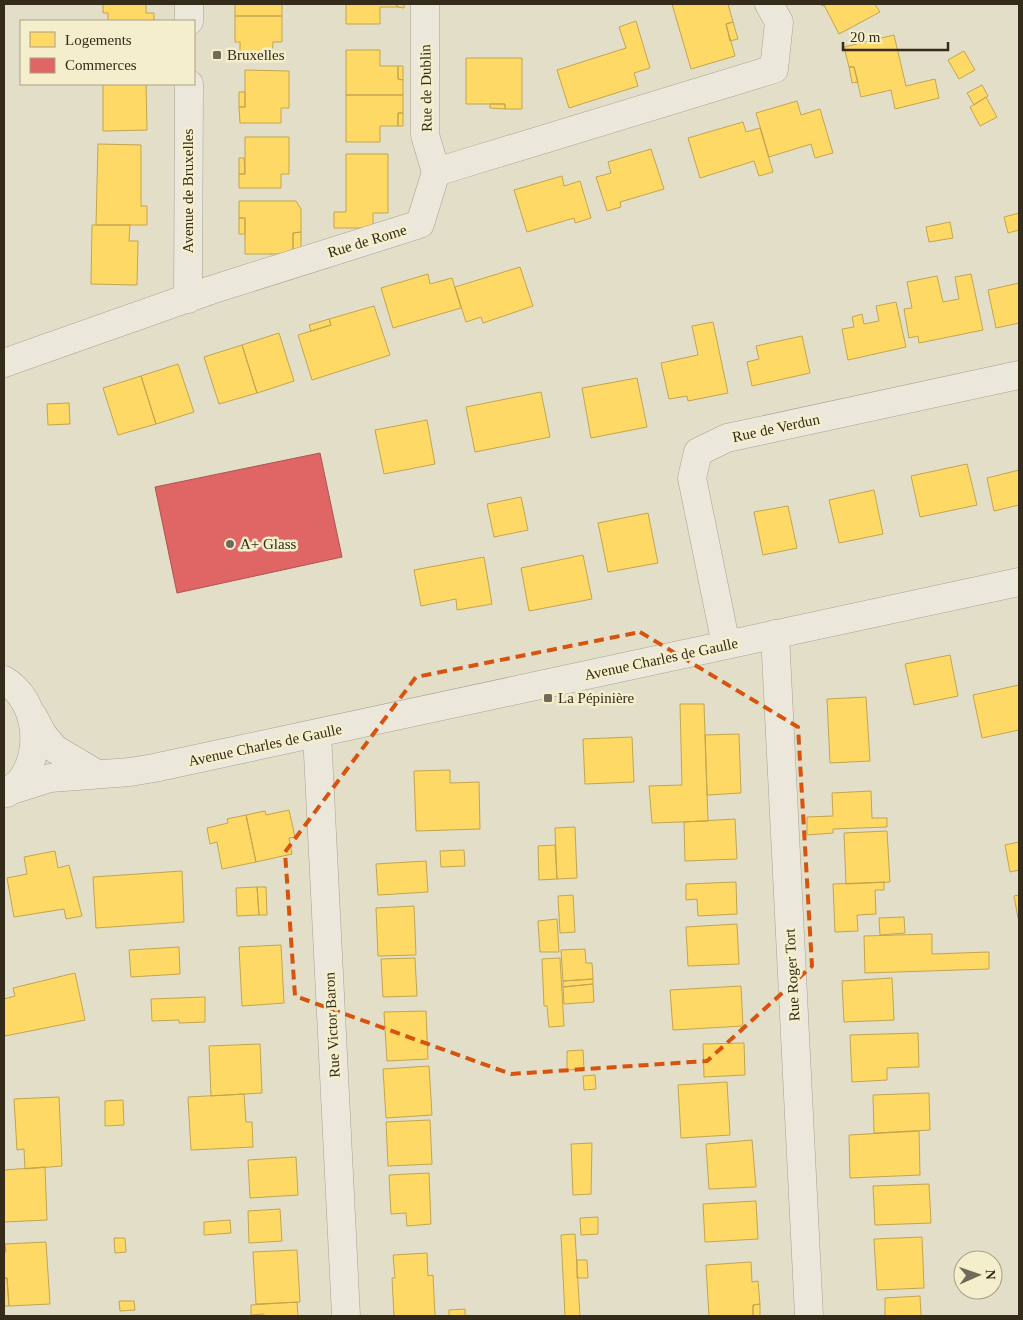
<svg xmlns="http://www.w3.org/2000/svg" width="1023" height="1320" font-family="Georgia,serif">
<rect width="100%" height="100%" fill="#e3dec8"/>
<path fill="#ffd966" stroke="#c2a550" d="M103,4H146V13H154V21H108V13H103Z
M235,4H282V16H235Z
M346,4H397V7H380V24H346Z
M397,4H404V8L397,7Z
M672,4H728L733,22L726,24L735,56L691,69Z
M821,4H875L880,12L839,34L824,5L822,6Z
M235,16H282V42H273L272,57H240V42H235Z
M636,21L650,68L634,73L638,86L569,108L557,70L626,48L619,27Z
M733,22L738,39L730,41L726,24Z
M894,35L906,86L935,79L939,98L895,109L891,90L861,97L854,67H849L844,47Z
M346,50H380V66H398V79L403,80V95H346Z
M964,51L975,70L959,79L948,60Z
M466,58H522V109H505V104H466Z
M398,66H403V80L398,79Z
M849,67H854L858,82L852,83Z
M245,70L289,71V108H281V123H240L239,107H245Z
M103,84H146L147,130L103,131Z
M982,85L988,96L974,105L967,93Z
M239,92H245V107H239Z
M346,95H403V113H398V126H380V142H346Z
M986,97L997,117L980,126L970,107Z
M797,101L801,115L820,109L833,153L815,158L811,144L769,157L756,113Z
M490,104H505V109L490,108Z
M398,113H403V126H398Z
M743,122L746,132L760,128L773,172L759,176L754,161L700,178L688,138Z
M245,137H289V174H281V188H239V174H245Z
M98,144L141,145V206H147V225H96Z
M651,149L664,189L620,202L621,207L607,211L596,177L611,173L608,162Z
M346,154H388V213H373V228H334V212H346Z
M239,158H244L245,174H239Z
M562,176L564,186L580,181L591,218L575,223L574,218L527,232L514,190Z
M239,201H296L301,209V232L293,233V252L287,254H245V218H239Z
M1019,213V230L1008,233L1004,217Z
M239,218H245V234H239Z
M950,222L953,238L929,242L926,227Z
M92,225H130L129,241H138L137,285L91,284Z
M301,232V248L293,252V233Z
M520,267L533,306L483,323L481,317L466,322L455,287Z
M428,274L430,284L452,278L461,308L393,328L381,288Z
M971,274L983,330L919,343L918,336L909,338L904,309L912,308L907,282L937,276L943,302L959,299L955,277Z
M1019,283V323L996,328L988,290Z
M896,302L906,347L848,360L842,329L854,327L852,317L862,314L864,324L879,321L876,306Z
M374,306L390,355L312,380L298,335L331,325L329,319Z
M329,319L331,325L311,331L309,325Z
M713,322L728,393L688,401L687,396L669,399L661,363L698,355L692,326Z
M279,333L294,381L257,393L242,345Z
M802,336L810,373L752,386L747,362L759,359L756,346Z
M242,345L257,393L219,404L204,357Z
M178,364L194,412L156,424L141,376Z
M141,376L156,424L118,435L103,388Z
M637,378L647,427L591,438L582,388Z
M541,392L550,437L475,452L466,407Z
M69,403L70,424L48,425L47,404Z
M427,420L435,464L384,474L375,430Z
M967,464L977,505L920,517L911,476Z
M1019,470V505L994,511L987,478Z
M874,490L883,534L839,543L829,500Z
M521,497L528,530L494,537L487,504Z
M788,506L797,548L763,555L754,512Z
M648,513L658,563L608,572L598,523Z
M583,555L592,599L529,611L521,568Z
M484,557L492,604L457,610L456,599L421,606L414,570Z
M950,655L958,696L914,705L905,664Z
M1019,685V730L982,738L973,695Z
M866,697L870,761L830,763L827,699Z
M680,704H704L708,821L652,823L649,786L682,785Z
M739,734L741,793L707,795L705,735Z
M632,737L634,782L585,784L583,739Z
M450,770V783L479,782L480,829L416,831L414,771Z
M871,791L872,818H887V827L833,829V833L807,835V817L833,816L832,793Z
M289,810L295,837L289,838L292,854L256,862L246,815L265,811L266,815Z
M246,815L256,862L222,869L217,842L210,844L207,828L228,823L227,819Z
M735,819L737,859L685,861L684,822Z
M575,827L577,878L557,879L555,828Z
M887,831L890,882L846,884L844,833Z
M1019,842V870L1010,872L1005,845Z
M555,845L557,879L539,880L538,846Z
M464,850L465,866L441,867L440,851Z
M55,851L58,868L69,865L82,916L66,919L64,909L14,917L7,878L27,874L24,857Z
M426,861L428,892L378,895L376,864Z
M182,871L184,922L96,928L93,877Z
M736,882L737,914L698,916L697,899L686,900V884Z
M884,882V890H875L876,914L857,915L858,931L835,932L833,884Z
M257,887L259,915L237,916L236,888Z
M257,887H266L267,915H259Z
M573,895L575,932L560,933L558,896Z
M1019,895V918H1018L1014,896Z
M414,906L416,955L378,956L376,908Z
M904,917L905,933L880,935L879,918Z
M557,919L559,952H540L538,921Z
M737,924L739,964L688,966L686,927Z
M932,934V954L989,952V969L865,973L864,936Z
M281,945L284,1003L242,1006L239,947Z
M179,947L180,974L131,977L129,950Z
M585,949L586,963H592L593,979L563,981L561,950Z
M415,958L417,996L383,997L381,959Z
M560,958L564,1026L549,1027L547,1006H544L542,959Z
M75,973L85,1020L5,1036L4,1030V999L15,996L13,988Z
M892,978L894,1020L844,1022L842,981Z
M593,979V984L563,987V981Z
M593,984L594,1002L564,1004L563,987Z
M741,986L743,1026L673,1030L670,990Z
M205,997V1022L179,1023V1020L152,1021L151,999Z
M426,1011L428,1059L387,1061L384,1012Z
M918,1033L919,1067L887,1068V1080L852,1082L850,1035Z
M744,1043L745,1075L704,1077L703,1044Z
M260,1044L262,1093L211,1096L209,1046Z
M583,1050L584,1069L567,1070V1051Z
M429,1066L432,1115L386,1118L383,1069Z
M595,1075L596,1089L584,1090L583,1076Z
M727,1082L730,1135L681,1138L678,1085Z
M929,1093L930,1130L874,1133L873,1095Z
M244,1094L246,1122H252L253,1147L191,1150L188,1097Z
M59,1097L62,1166L25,1169L24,1149L17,1150L14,1099Z
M123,1100L124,1125L105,1126V1101Z
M430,1120L432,1164L388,1166L386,1122Z
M919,1131L920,1175L850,1178L849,1135Z
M752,1140L756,1187L709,1189L706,1144Z
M592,1143L591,1194L573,1195L571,1144Z
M296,1157L298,1195L250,1198L248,1160Z
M45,1167L47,1220L4,1222V1170Z
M429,1173L431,1224L407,1226L406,1213L391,1214L389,1175Z
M929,1184L931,1223L875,1225L873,1186Z
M756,1201L758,1239L705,1242L703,1204Z
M280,1209L282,1241L249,1243L248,1211Z
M598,1217V1234L581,1235L580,1218Z
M230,1220L231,1233L204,1235V1222Z
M575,1234L580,1316H565L561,1235Z
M922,1237L924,1288L877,1290L874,1239Z
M114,1238H125L126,1252L115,1253Z
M46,1242L50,1304L9,1306L7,1278H4V1252H6L5,1244Z
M297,1250L300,1302L256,1304L253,1252Z
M427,1253L428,1276L433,1275L435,1316H394L392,1278H395L393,1255Z
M577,1260H587L588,1278H577Z
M751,1262L752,1282L758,1281L760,1304L753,1305V1316H709L706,1265Z
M4,1278H7L9,1306H4Z
M920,1296L921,1316H885V1298Z
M119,1301H134L135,1310L120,1311Z
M297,1302L298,1316H264V1314L251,1315V1305Z
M760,1304V1316H753V1305Z
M465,1309V1316H449V1310Z"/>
<path fill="#e06666" stroke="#ac5450" d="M320,453L342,557L177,593L155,487Z"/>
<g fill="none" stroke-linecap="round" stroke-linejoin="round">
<defs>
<path id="minor" d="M425,4V135L436,172
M189,21V4
M188,299L189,84
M4,363L211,290L420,224L436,172L774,69L779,22L769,4
M775,634L809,1316
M726,645L692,478L698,452L727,438L1019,375
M4,680C38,700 44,754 19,783C15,786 11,789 7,793
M33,716L43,735L55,749L97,774
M317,733L346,1316
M9,791L50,778L130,772L154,768L1019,582"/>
</defs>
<use href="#minor" stroke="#a7a292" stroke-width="29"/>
<use href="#minor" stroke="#ebe7da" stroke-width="28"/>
</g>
<path fill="none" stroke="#d6540e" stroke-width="4" stroke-dasharray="10 6" stroke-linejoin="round" d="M640,632L798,727L812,966L707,1061L511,1074L295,996L285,852L416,677Z"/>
<g fill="#716a58" stroke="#f5eecc" stroke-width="2">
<rect x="212" y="50" width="10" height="10" rx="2.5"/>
<circle cx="230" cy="544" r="5"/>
<rect x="543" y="693" width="10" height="10" rx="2.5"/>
</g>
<g text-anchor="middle" stroke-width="5" stroke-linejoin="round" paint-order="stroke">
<g font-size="15" fill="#342b1b" stroke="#f5eecc" text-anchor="start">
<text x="227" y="60">Bruxelles</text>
<text x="240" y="549">A+ Glass</text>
<text x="558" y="703">La Pépinière</text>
</g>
<g font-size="15" fill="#342b1b" stroke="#f5eecc">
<text transform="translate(426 88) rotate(-91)" y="5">Rue de Dublin</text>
<text transform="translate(188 191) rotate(-90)" y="5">Avenue de Bruxelles</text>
<text transform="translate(367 241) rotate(-17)" y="5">Rue de Rome</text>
<text transform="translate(776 428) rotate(-12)" y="5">Rue de Verdun</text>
<text transform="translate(661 659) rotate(-12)" y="5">Avenue Charles de Gaulle</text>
<text transform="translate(265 745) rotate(-12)" y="5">Avenue Charles de Gaulle</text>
<text transform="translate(792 975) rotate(-93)" y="5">Rue Roger Tort</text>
<text transform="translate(332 1025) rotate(-93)" y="5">Rue Victor Baron</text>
</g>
</g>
<rect width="1023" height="1320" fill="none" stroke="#342b1b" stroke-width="10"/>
<rect x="20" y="20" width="175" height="65" fill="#f5eecc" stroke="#a8a085"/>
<rect x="30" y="32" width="25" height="15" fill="#ffd966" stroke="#a8a085"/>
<text x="65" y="45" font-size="15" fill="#342b1b">Logements</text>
<rect x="30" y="58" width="25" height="15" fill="#e06666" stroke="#a8a085"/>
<text x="65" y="70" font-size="15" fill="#342b1b">Commerces</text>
<g transform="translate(978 1275) rotate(88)"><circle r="24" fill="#f5eecc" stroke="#a8a085"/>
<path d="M0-4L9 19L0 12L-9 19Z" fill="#716a58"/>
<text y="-8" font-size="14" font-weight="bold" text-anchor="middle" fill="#342b1b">N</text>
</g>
<path d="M843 42v8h105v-8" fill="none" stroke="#342b1b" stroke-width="2.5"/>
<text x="850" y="42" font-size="15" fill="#342b1b" stroke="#f5eecc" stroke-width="4" paint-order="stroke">20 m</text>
</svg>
